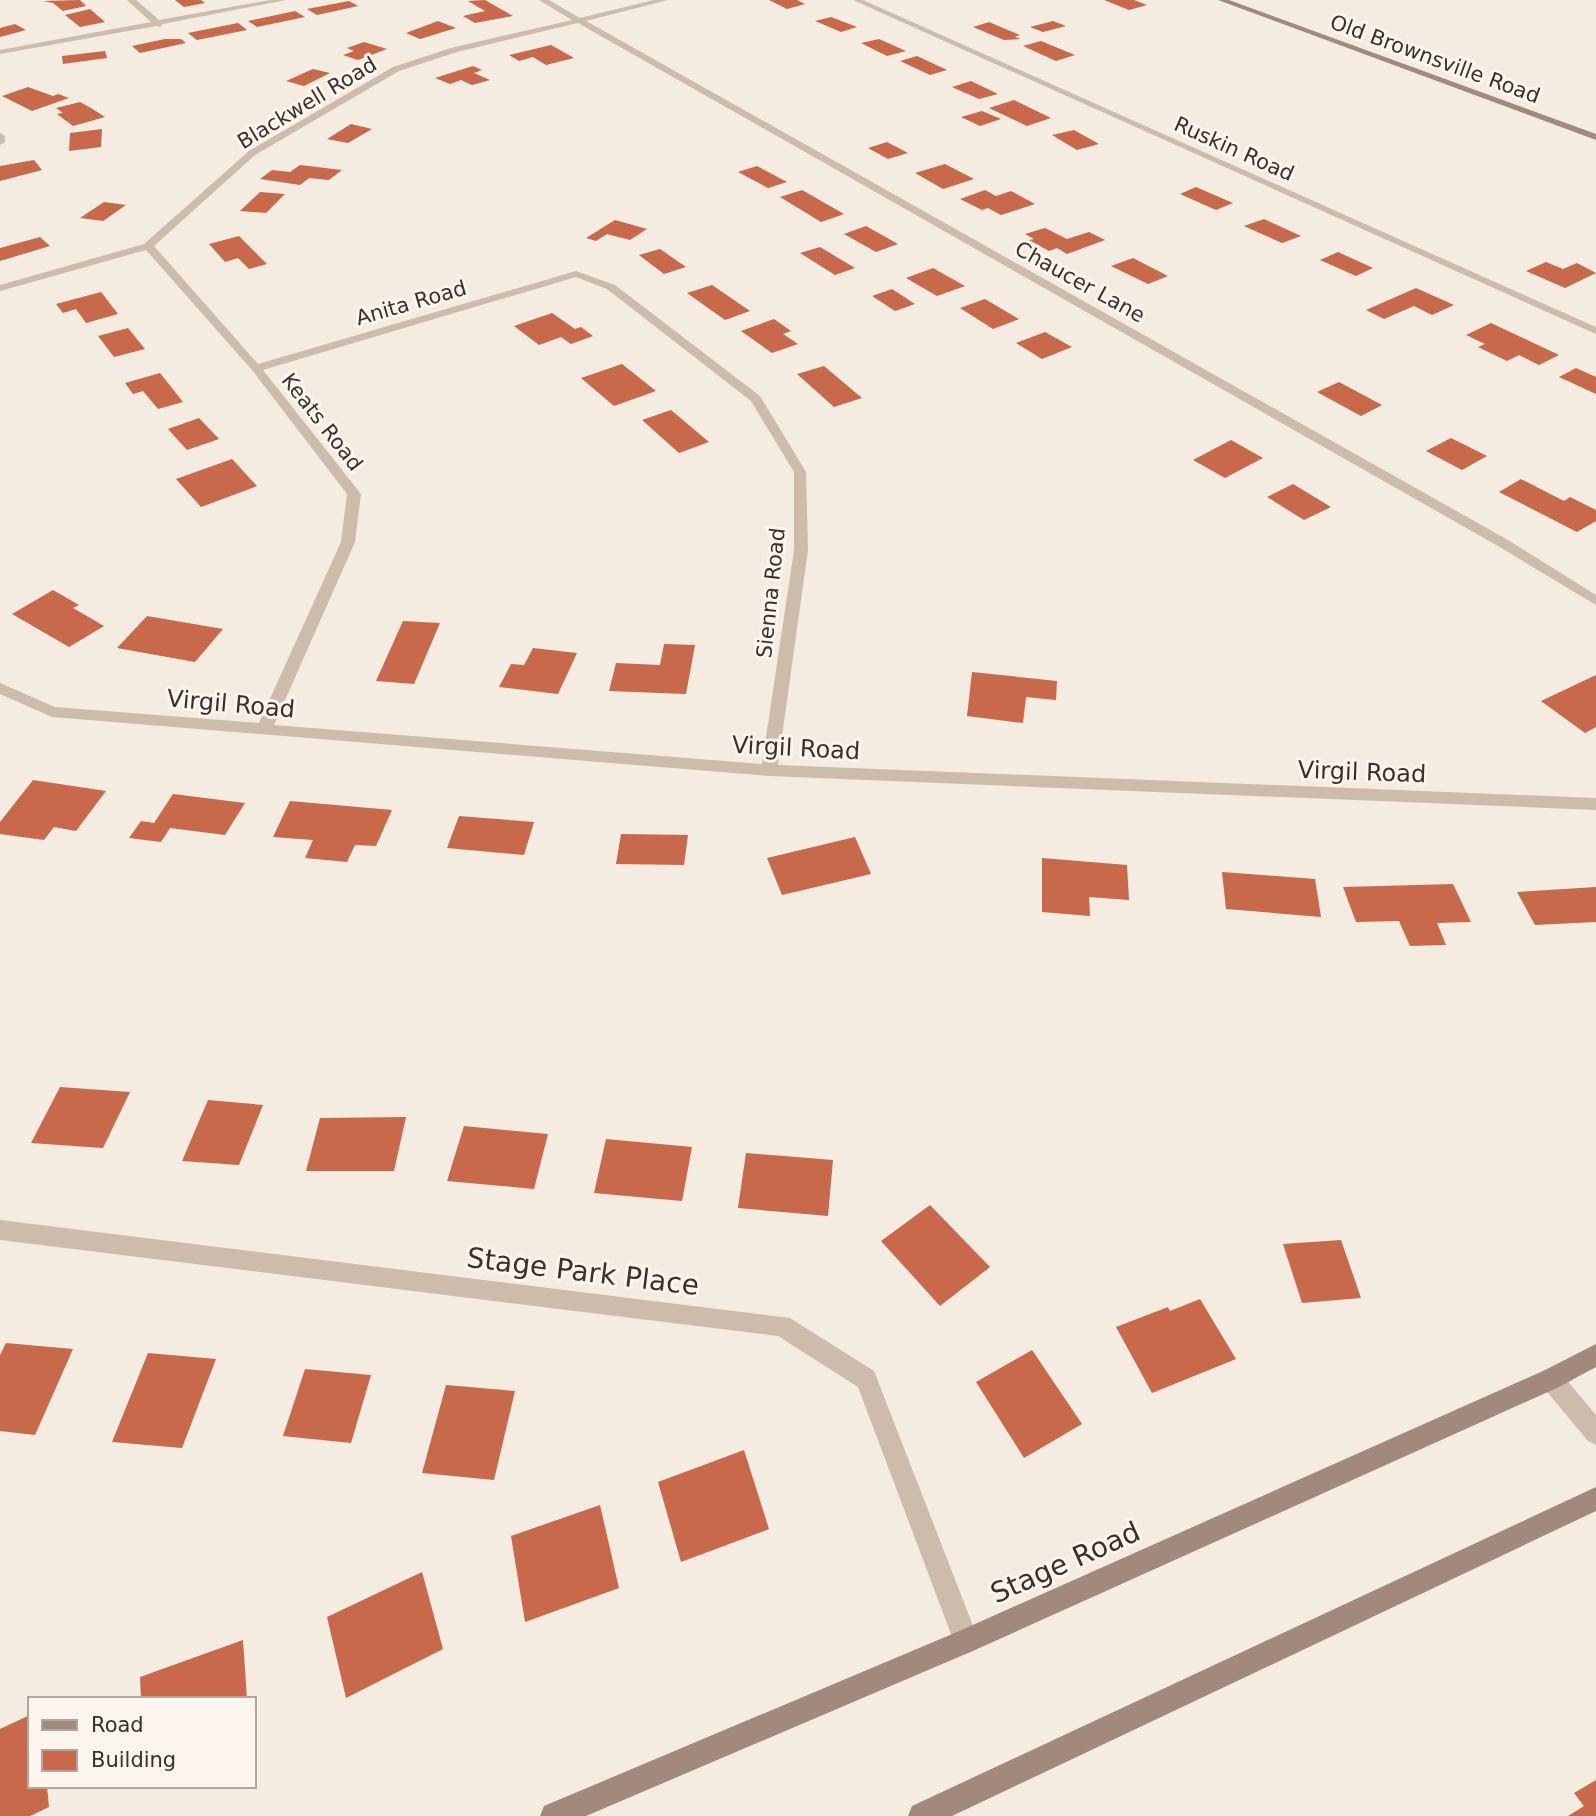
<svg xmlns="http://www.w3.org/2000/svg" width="1596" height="1816" font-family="'DejaVu Sans',sans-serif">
<rect width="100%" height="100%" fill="#f4ebe1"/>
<path fill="#c8694b" d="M80,0L86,6L63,11L53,3L43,1Z
M175,0H201L205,3L184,7Z
M485,0L513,16L475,23L463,16L485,11L468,1Z
M769,0H797L805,4L787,9Z
M1104,0H1134L1147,5L1129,10Z
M349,1L358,6L317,15L307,9Z
M90,9L105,22L80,27L65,15Z
M295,11L305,17L257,27L248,21Z
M831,17L857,27L841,32L815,21Z
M438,21L456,28L420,39L406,33Z
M1053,21L1066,26L1043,32L1030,27Z
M989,22L1020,35L1015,37L1021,39L1004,40L973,27Z
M238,23L247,30L197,40L188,33Z
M15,24L26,30L0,37V28Z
M165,39H181L186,43L140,53L132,46Z
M879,39L906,51L887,56L861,43Z
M1041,41L1075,55L1056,61L1023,46Z
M364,42L387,49L358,60L343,55L354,51L347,48Z
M551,45L574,58L546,65L533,57L519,61L509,55Z
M105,51L107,58L63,64L62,56Z
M917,56L947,70L930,75L900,61Z
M473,66L482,70L474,73L490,80L472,85L461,80L450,84L435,78Z
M313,69L330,73L304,86L286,81Z
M971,81L998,94L979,99L952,87Z
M28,87L53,96L58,94L69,98L32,111L2,96Z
M1014,100L1051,118L1027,126L989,108Z
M80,102L91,108L105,117L73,126L57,114L63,113L56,108Z
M982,111L1001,119L980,126L961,117Z
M351,124L372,129L348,143L327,139Z
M102,129L101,147L69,151L70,133Z
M1074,130L1099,144L1077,150L1052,135Z
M887,142L908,153L888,159L868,148Z
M34,160L42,170L0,181V166Z
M945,164L974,179L943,189L915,173Z
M300,165L342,170L329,180L309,178L300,185L260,179L272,170L290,172Z
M757,166L787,182L768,188L738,172Z
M1196,187L1233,203L1216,210L1180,194Z
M802,190L844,214L821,222L780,197Z
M985,190L996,196L1011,191L1035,204L1001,215L988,208L982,210L960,199Z
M260,192L285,194L266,213L240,211Z
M104,202L126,205L103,221L80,218Z
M1264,219L1301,236L1282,243L1244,226Z
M615,220L647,229L630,240L607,234L596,241L586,238Z
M866,226L898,244L876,252L844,234Z
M1045,228L1067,239L1089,232L1105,240L1067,254L1057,248L1049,251L1029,240L1034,239L1025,234Z
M239,236L267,264L249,269L238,258L225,262L209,244Z
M40,237L50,246L0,261V248Z
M820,247L855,268L835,275L800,253Z
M660,249L686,267L664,274L639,255Z
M1338,252L1373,268L1356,276L1320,260Z
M1133,258L1168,276L1148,284L1111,266Z
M1546,262L1563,269L1577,263L1596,273L1565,288L1526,271Z
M933,268L965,286L937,296L906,278Z
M712,285L750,311L725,320L687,293Z
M1416,288L1454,305L1432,315L1414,306L1384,319L1366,310Z
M892,289L915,304L895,311L872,296Z
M101,292L118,314L86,323L76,309L63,313L56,304Z
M985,299L1019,319L993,329L960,308Z
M552,313L575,329L581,327L593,336L571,344L561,337L539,345L514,326Z
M774,319L791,331L783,334L798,344L772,353L741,331Z
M1491,323L1559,355L1539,365L1519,355L1507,361L1478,347L1485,344L1466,335Z
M128,328L145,349L114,357L98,336Z
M1045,332L1072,347L1042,359L1016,343Z
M622,364L656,391L614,406L581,378Z
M824,366L862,398L834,407L797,374Z
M1576,368L1596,377V394L1559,377Z
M160,373L183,402L158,409L143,391L133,394L125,383Z
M1339,382L1382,405L1361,416L1317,392Z
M671,410L709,442L679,453L642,420Z
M199,418L219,439L187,450L168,429Z
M1451,438L1487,456L1462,470L1426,451Z
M1231,440L1263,458L1225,478L1193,460Z
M232,459L257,486L201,507L176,479Z
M1521,479L1564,501L1570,497L1596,510V521L1577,532L1499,492Z
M1293,484L1331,507L1304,520L1267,497Z
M53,590L79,605L73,608L104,626L69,647L12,614Z
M147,616L223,629L195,662L117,648Z
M403,621L440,623L414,684L376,681Z
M664,644L695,645L686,694L609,691L616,663L660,665Z
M533,648L577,653L558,694L499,687L511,664L524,665Z
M972,672L1057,681L1056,700L1026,697L1023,723L967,716Z
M1596,675V727L1585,733L1541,701Z
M33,780L106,791L76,831L54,827L44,840L0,834V822Z
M173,794L245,803L225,835L170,828L161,842L129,838L141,821L154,823Z
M290,801L392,810L376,846L355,845L347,862L305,858L313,840L273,837Z
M459,816L534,822L524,855L447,848Z
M621,834L688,835L684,865L616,864Z
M855,837L871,874L782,895L767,858Z
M1042,858L1127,865L1129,900L1089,897L1090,916L1042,912Z
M1222,872L1315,879L1321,917L1226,909Z
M1453,884L1471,922L1437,923L1446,945L1410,946L1399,921L1356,922L1343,887Z
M1596,887V922L1535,925L1517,892Z
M60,1087L130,1092L103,1148L31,1143Z
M208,1100L263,1105L239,1165L182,1161Z
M406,1117L394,1171H306L320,1118Z
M464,1126L548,1134L534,1189L447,1181Z
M606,1139L692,1147L682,1201L594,1193Z
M746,1153L833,1160L828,1216L738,1208Z
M930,1205L990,1267L940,1306L881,1241Z
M1341,1240L1361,1298L1302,1303L1283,1244Z
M1200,1299L1236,1359L1152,1393L1116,1327L1168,1307L1170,1311Z
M6,1343L73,1349L35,1435L0,1431V1355Z
M1032,1350L1082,1424L1024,1458L976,1382Z
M148,1353L216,1359L182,1448L112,1442Z
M305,1369L371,1375L351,1443L283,1436Z
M446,1385L515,1391L494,1480L422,1473Z
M744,1450L769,1529L681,1562L658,1482Z
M600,1505L619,1588L525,1622L511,1536Z
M422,1572L443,1649L346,1698L327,1617Z
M243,1640L247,1699H141L140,1677Z
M30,1715V1786H47L49,1807L30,1816H0V1729Z
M1596,1780V1816H1568L1584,1806L1574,1793Z"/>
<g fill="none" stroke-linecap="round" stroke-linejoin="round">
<path fill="#cdbbac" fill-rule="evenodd" d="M127,0H136L159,20L270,0H286L163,24L160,27L156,26L0,54V50L151,22Z
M539,0H549L580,18L654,0H668L586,21L1508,540L1596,595V605L1498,546L578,23L457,52L399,71L255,155L154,246L258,364L576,271L615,285L760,396L806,472L808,550L778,765L1596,798V810L769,776L52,717L0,694V683L55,707L259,723L341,542L347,494L252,370L146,250L0,291V285L144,244L249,151L393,67L451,48L572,20ZM576,277L607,289L751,401L794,472V550L762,764L274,725L355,542L361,494L263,370Z
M853,0H863L1596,327V334Z
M0,133L5,136V142L0,145Z
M0,1220L790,1318L874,1371L979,1641L975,1650L966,1654L957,1650L858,1387L778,1336L0,1240Z
M1551,1368L1559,1371L1596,1415V1445L1588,1441L1543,1387L1540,1379L1543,1371Z"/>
<path fill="#a18a7d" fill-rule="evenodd" d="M1218,0H1229L1596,134V140Z
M1596,1344V1367L1559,1387L975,1650L586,1816H540L544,1806L957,1632L1543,1371Z
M1596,1487V1511L952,1816H908L912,1806Z"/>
</g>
<g text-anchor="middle" stroke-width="6" stroke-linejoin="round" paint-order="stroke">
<g font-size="21" fill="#3b302b" stroke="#fbf5ee">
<text transform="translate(1435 59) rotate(20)" y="7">Old Brownsville Road</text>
<text transform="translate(307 103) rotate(-31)" y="7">Blackwell Road</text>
<text transform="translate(1234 149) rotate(24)" y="7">Ruskin Road</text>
<text transform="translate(1080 282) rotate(29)" y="7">Chaucer Lane</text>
<text transform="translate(411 303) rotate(-16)" y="7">Anita Road</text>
<text transform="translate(322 422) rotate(52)" y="7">Keats Road</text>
<text transform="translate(771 593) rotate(-84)" y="7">Sienna Road</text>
</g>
<g font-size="24" fill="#3b302b" stroke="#fbf5ee">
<text transform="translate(231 704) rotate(5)" y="8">Virgil Road</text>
<text transform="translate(796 748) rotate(3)" y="8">Virgil Road</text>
<text transform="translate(1362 772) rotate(2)" y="8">Virgil Road</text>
</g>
<g font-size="28" fill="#3b302b" stroke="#fbf5ee">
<text transform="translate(583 1271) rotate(7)" y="10">Stage Park Place</text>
<text transform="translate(1065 1562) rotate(-24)" y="10">Stage Road</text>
</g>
</g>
<rect x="28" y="1697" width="228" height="91" fill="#fbf5ee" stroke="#aea6a0" stroke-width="2"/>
<rect x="42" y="1720" width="35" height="10" fill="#a18a7d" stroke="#aea6a0" stroke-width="2"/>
<text x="91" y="1732" font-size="21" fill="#3b302b">Road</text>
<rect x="42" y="1750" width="35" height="21" fill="#c8694b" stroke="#aea6a0" stroke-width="2"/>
<text x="91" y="1767" font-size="21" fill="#3b302b">Building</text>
</svg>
